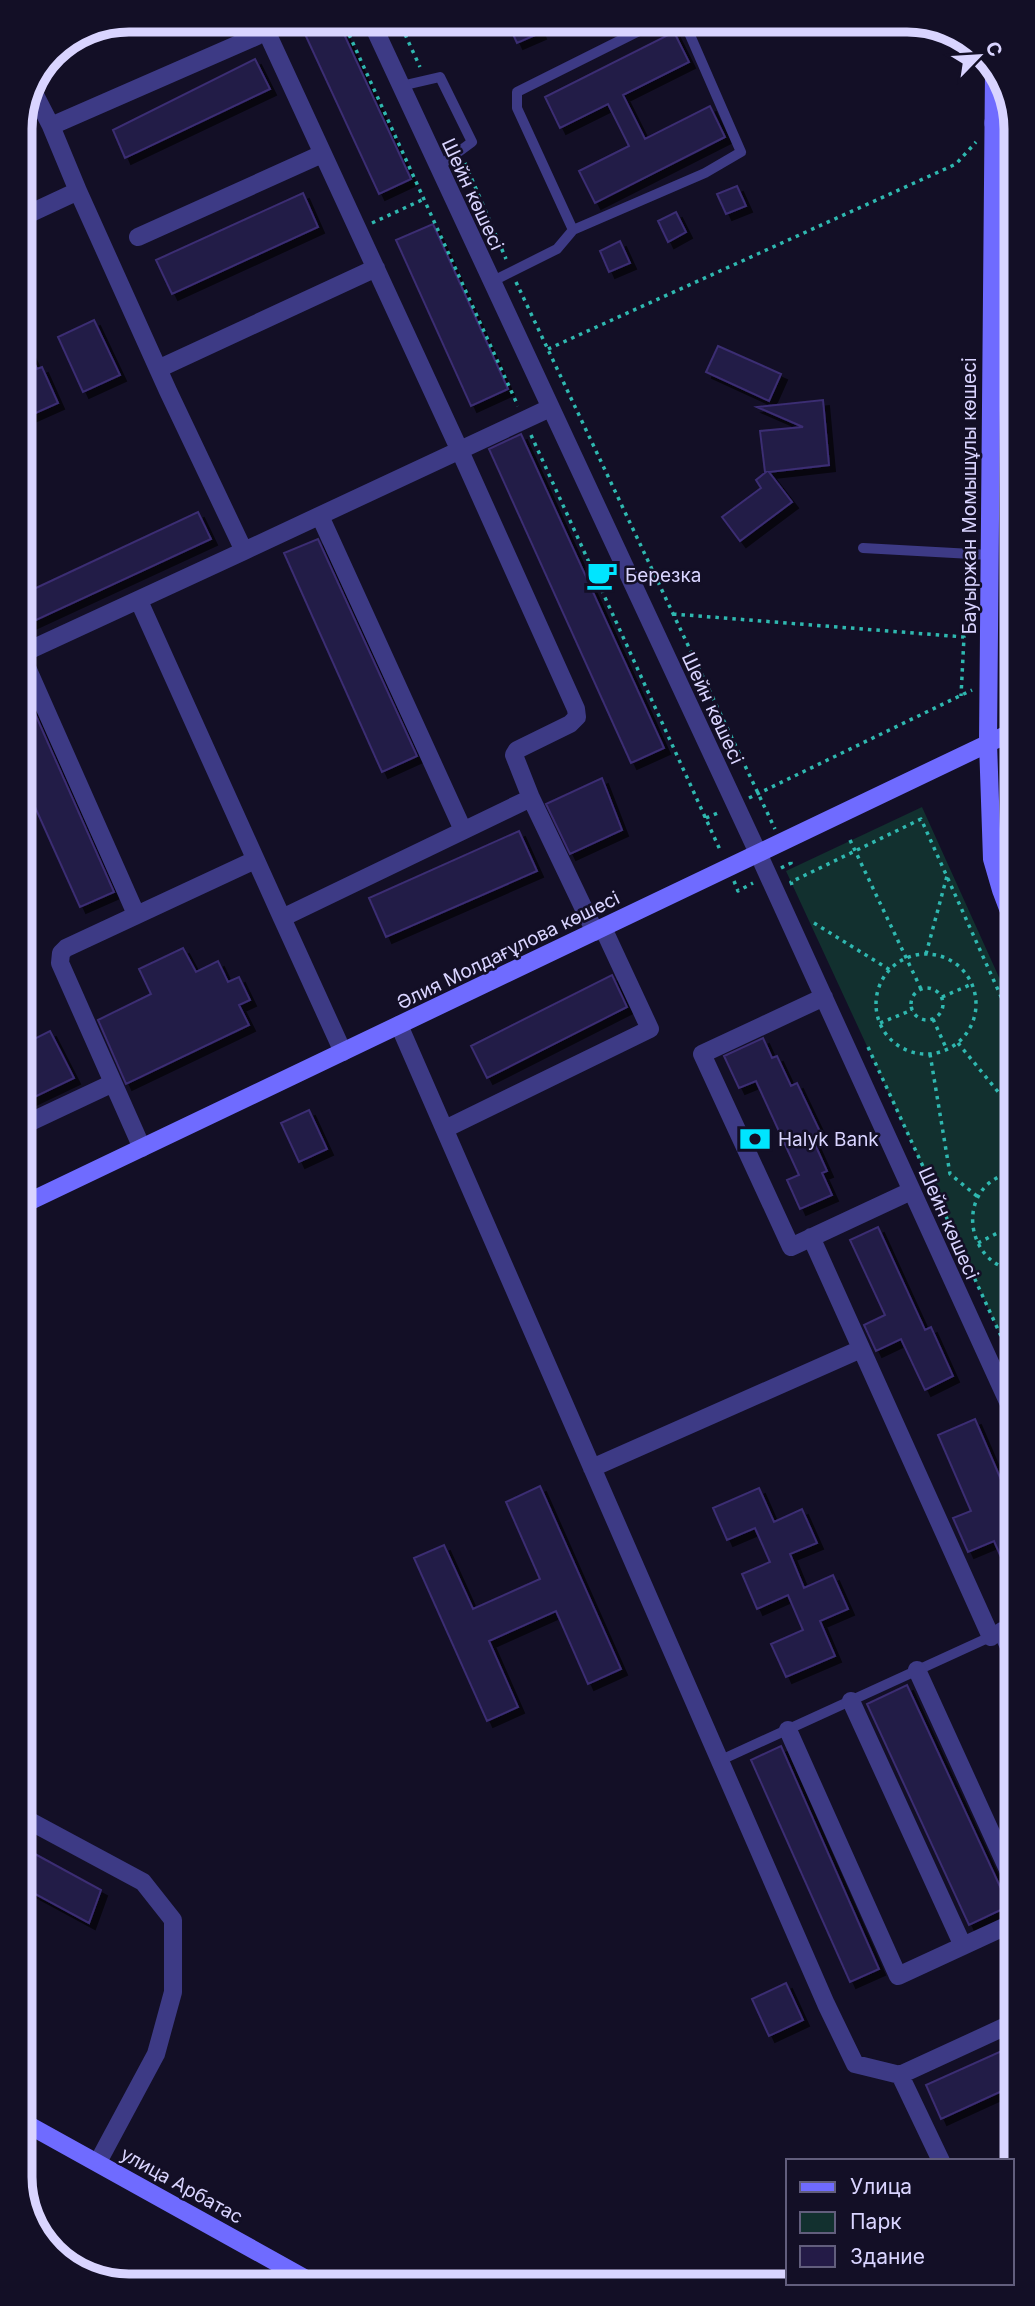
<svg xmlns="http://www.w3.org/2000/svg" width="1035" height="2306" font-family="Inter,sans-serif">
<defs>
<filter id="shadow"><feDropShadow dx="6" dy="6" stdDeviation="0" flood-color="#0009"/></filter>
</defs>
<rect width="100%" height="100%" fill="#130f26"/>
<path fill="#12302f" d="M922,807L1012,1006L1013,1362L786,871Z"/>
<path fill="#241b47" stroke="#3b2d73" stroke-width="2" filter="url(#shadow)" d="M298,19H337L411,179L379,194Z
M535,20L540,33L517,43L511,30Z
M674,32L689,62L623,95L645,139L710,106L725,137L595,203L579,171L629,146L608,104L560,128L545,97Z
M255,59L270,89L125,158L113,130Z
M737,186L746,206L726,214L717,194Z
M303,193L318,227L172,294L156,260Z
M676,212L686,232L668,242L658,221Z
M433,224L508,389L471,406L396,240Z
M620,241L630,263L609,272L600,251Z
M94,320L120,375L83,392L58,337Z
M20,332L37,369L42,367L58,403L20,420Z
M718,346L781,374L769,401L706,372Z
M823,400L829,465L769,472L792,502L740,541L722,517L761,488L756,480L766,472H765L760,431L803,427L757,407Z
M521,434L664,748L631,763L489,449Z
M198,512L211,539L21,627V595Z
M318,539L417,756L382,772L284,553Z
M21,682L114,892L80,907L21,776Z
M602,778L622,830L570,854L546,804Z
M519,831L537,871L386,937L369,898Z
M183,948L196,972L218,961L228,982L239,977L250,1000L239,1005L249,1025L126,1084L98,1020L151,994L139,969Z
M612,975L627,1007L487,1078L471,1046Z
M50,1031L74,1078L22,1103V1045Z
M763,1038L772,1058L777,1056L791,1086L797,1083L823,1138L814,1142L827,1171L822,1173L832,1195L800,1209L787,1180L799,1175L756,1081L739,1088L724,1056Z
M309,1110L327,1149L299,1162L281,1123Z
M878,1227L925,1330L931,1327L953,1376L925,1390L901,1339L876,1351L864,1325L885,1315L850,1240Z
M975,1419L1014,1510V1587L994,1541L968,1552L953,1518L971,1511L938,1435Z
M540,1486L621,1669L588,1684L556,1611L489,1641L518,1707L487,1721L414,1558L444,1545L473,1609L540,1579L506,1502Z
M759,1488L774,1522L802,1509L817,1543L790,1554L804,1588L833,1575L848,1609L820,1621L835,1656L786,1677L771,1644L803,1630L788,1595L757,1609L742,1574L770,1562L755,1528L727,1540L713,1508Z
M907,1685L1009,1906L969,1925L867,1704Z
M781,1746L879,1969L850,1982L751,1760Z
M24,1848L101,1890L89,1923L24,1888Z
M786,1983L803,2020L769,2036L752,1999Z
M1015,2045V2085L941,2119L926,2085Z"/>
<g fill="none" stroke-linecap="round" stroke-linejoin="round">
<path stroke="#2fb8b0" stroke-width="3.5" stroke-dasharray="3.5 5" stroke-linecap="butt" d="M342,19L518,406
M398,19L420,67
M465,163L506,259
M372,223L424,199
M516,282L775,829
M548,349L956,164L976,142
M531,435L721,852
M673,614L964,637L961,696
M749,798L972,690
M706,818L720,812
M850,840L921,989
M781,868L791,863L789,858
M734,881L738,891L753,883
M792,885L791,882L921,819L1012,1021
M814,923L890,970
M876 1004a50 50 0 1 1 100 0a50 50 0 1 1-100 0Z
M926,954L947,876
M911 1004a16 16 0 1 1 32 0a16 16 0 1 1-32 0Z
M942,997L972,984
M933,1019L947,1050
M880,1023L912,1010
M958,1043L1013,1110
M868,1047L1013,1362
M930,1054L950,1174L978,1197
M1013,1171C1002,1175 992,1179 984,1188C960,1216 976,1264 1013,1270
M1003,1175L1013,1197
M1013,1207L1005,1219L1008,1230L1013,1235
M978,1243L1007,1228"/>
<path stroke="#3d3a85" stroke-width="10" d="M401,86L440,77L472,142L438,167
M573,230L517,108V92L663,19
M491,282L557,249L573,230L705,173L741,152L683,19
M992,286L1010,295
M991,411L1011,400
M863,548L990,555
M721,1760L1014,1626"/>
<path stroke="#3d3a85" stroke-width="18" d="M370,19L758,853L1014,1415
M263,24L460,451L576,709L577,717L570,724L517,750L514,755L531,798L595,932
M33,91L51,126
M993,123L1010,117
M78,191L51,126L257,36L261,31V19
M20,218L78,191L168,391L244,551L550,408
M138,237L322,154
M158,369L376,268
M320,516L463,830
M139,601L282,918L531,798
M21,654L136,914
M21,654L244,551
M282,918L343,1052
M824,997L702,1054L791,1247L911,1191
M399,1025L826,2004L855,2064L900,2075L1015,2022
M28,1123L113,1083
M445,1129L650,1029L603,928
M142,1148L60,963L61,953L66,948L255,860
M811,1237L991,1637
M592,1468L861,1349
M1002,1631L1014,1658
M917,1670L1015,1885
M851,1701L963,1946
M788,1730L898,1976L1015,1922
M24,1818L143,1882L173,1920V1992L156,2054L98,2162
M900,2075L941,2161"/>
<path stroke="#6f6bff" stroke-width="18" d="M994,71L988,743L992,859L1001,890L1012,919
M22,1205L1012,732
M25,2123L317,2285
M1012,2183L1014,2182"/>
</g>
<defs>
<symbol id="cafe-bare" viewBox="-9 -9 18 18"><path d="M-5.5-4.5H6V0H3Q3 3.5 0 3.5H-2.5Q-5.5 3.5-5.5 0ZM3-3.2v2h1.7v-2ZM-6 4.5H4V6H-6Z" fill="#00e5ff" stroke="#130f26" stroke-width="2.5" paint-order="stroke"/></symbol>
<symbol id="bank-bare" viewBox="-9 -9 18 18"><path d="M-6-4H6V4H-6ZM0-2.3a2.3 2.3 0 1 0 0 4.6a2.3 2.3 0 1 0 0-4.6Z" fill="#00e5ff" stroke="#130f26" stroke-width="2.5" paint-order="stroke"/></symbol>
</defs>
<g fill-rule="evenodd">
<use href="#cafe-bare" x="580" y="553" width="44" height="44"/>
<use href="#bank-bare" x="733" y="1117" width="44" height="44"/>
</g>
<g text-anchor="middle" stroke-width="5" stroke-linejoin="round" paint-order="stroke">
<g font-size="19" fill="#d9d4ff" stroke="#130f26">
<text transform="translate(473 194) rotate(65)" y="7">Шейн көшесі</text>
<text transform="translate(969 496) rotate(-90)" y="7">Бауыржан Момышұлы көшесі</text>
<text transform="translate(713 708) rotate(65)" y="7">Шейн көшесі</text>
<text transform="translate(508 950) rotate(-26)" y="7">Әлия Молдағұлова көшесі</text>
<text transform="translate(949 1223) rotate(66)" y="7">Шейн көшесі</text>
<text transform="translate(182 2185) rotate(29)" y="7">улица Арбатас</text>
</g>
<g font-size="19" fill="#d9d4ff" stroke="#130f26" text-anchor="start">
<text x="625" y="582">Березка</text>
<text x="778" y="1146">Halyk Bank</text>
</g>
</g>
<path d="M0 0H1035V2306H0ZM129 32H907A97 97 0 0 1 1004 129V2177A97 97 0 0 1 907 2274H129A97 97 0 0 1 32 2177V129A97 97 0 0 1 129 32Z" fill="#130f26" fill-rule="evenodd"/>
<path fill="none" stroke="#d9d4ff" stroke-width="9" d="M129 32H907A97 97 0 0 1 1004 129V2177A97 97 0 0 1 907 2274H129A97 97 0 0 1 32 2177V129A97 97 0 0 1 129 32Z"/>
<rect x="786" y="2159" width="228" height="126" fill="#130f26" stroke="#625e7d" stroke-width="2"/>
<rect x="800" y="2182" width="35" height="10" fill="#6f6bff" stroke="#625e7d" stroke-width="2"/>
<text x="850" y="2194" font-size="21" fill="#d9d4ff">Улица</text>
<rect x="800" y="2212" width="35" height="21" fill="#12302f" stroke="#625e7d" stroke-width="2"/>
<text x="850" y="2229" font-size="21" fill="#d9d4ff">Парк</text>
<rect x="800" y="2246" width="35" height="21" fill="#241b47" stroke="#625e7d" stroke-width="2"/>
<text x="850" y="2264" font-size="21" fill="#d9d4ff">Здание</text>
<g transform="translate(979 56) rotate(65)" stroke="#130f26" stroke-width="5" paint-order="stroke">
<path d="M0-5L12 26L0 18L-12 26Z" fill="#d9d4ff"/>
<text y="-10" font-size="19" font-weight="bold" text-anchor="middle" fill="#d9d4ff">С</text>
</g>
</svg>
